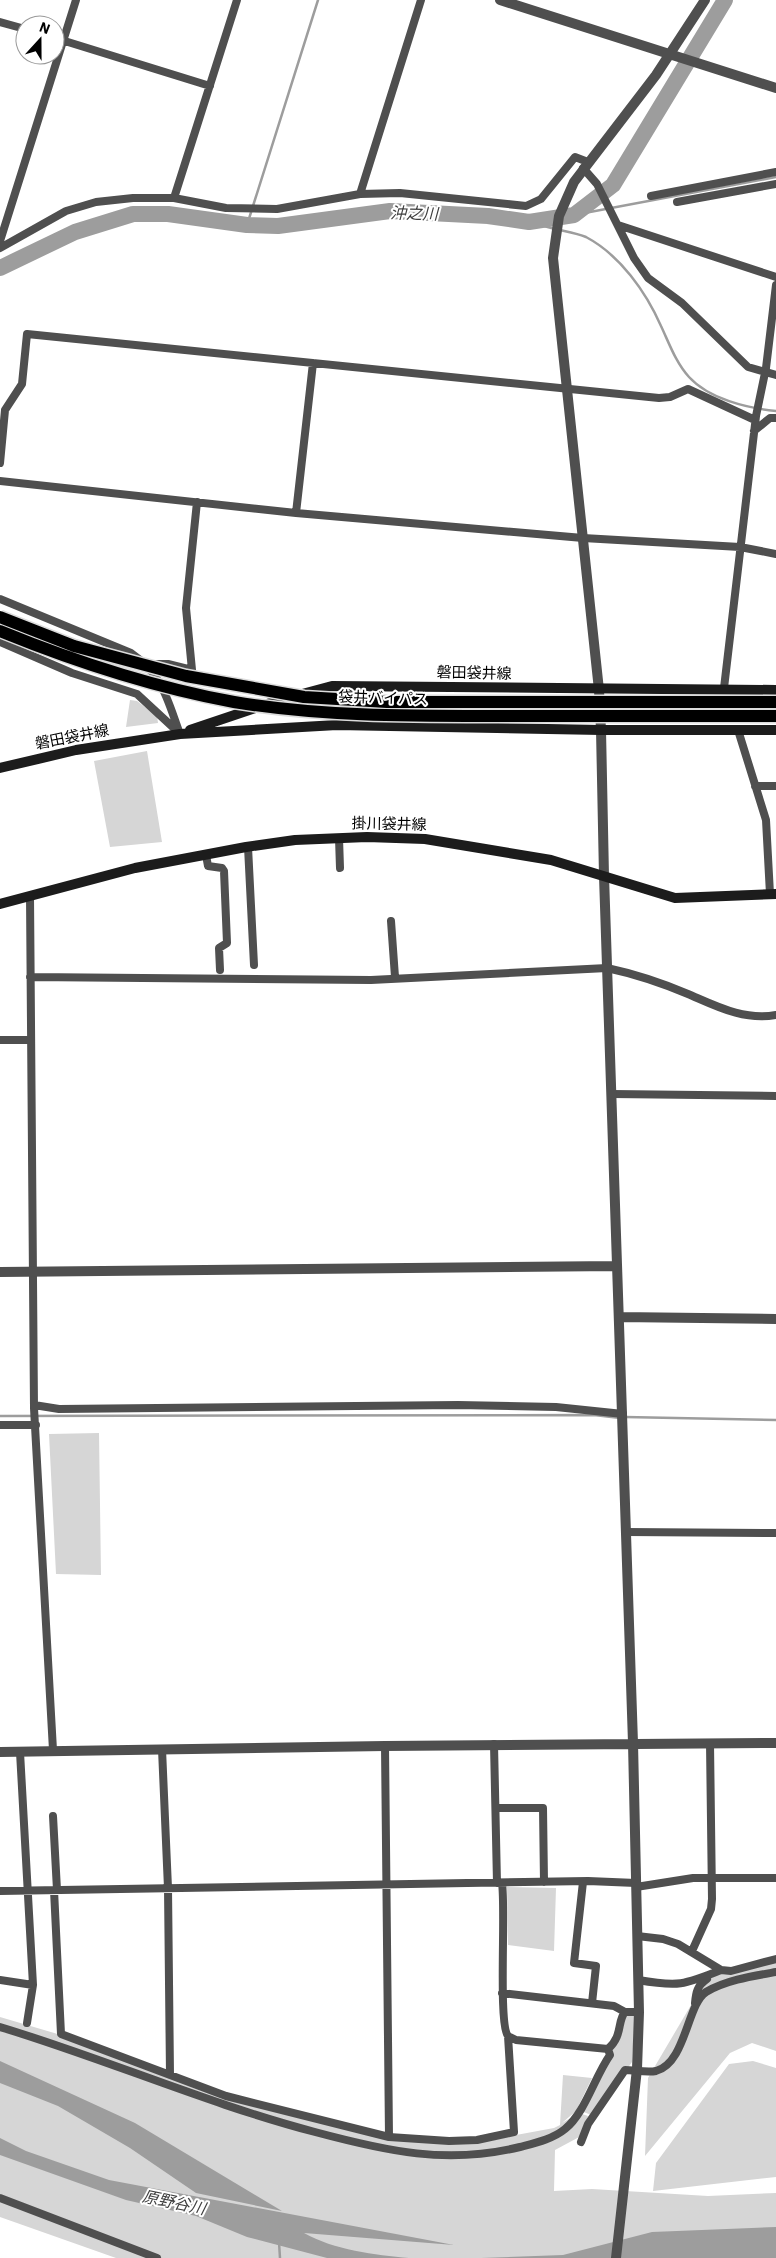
<svg xmlns="http://www.w3.org/2000/svg" width="776" height="2258" font-family="'IBM Plex Sans','Noto Sans JP',sans-serif">
<rect width="100%" height="100%" fill="#fff"/>
<path fill="#d6d6d6" d="M130,700L137,701L157,716L158,723L126,727Z
M147,751L162,842L110,847L94,761Z
M99,1433L101,1575L56,1574L49,1434Z
M507,1887L556,1888L554,1951L508,1945Z
M776,1958V2051L752,2043L730,2053L645,2156L648,2078L707,1978Z
M624,2014L635,2016L632,2062L594,2116L581,2111L610,2056Z
M0,2017L61,2035L233,2101L388,2140L473,2143L554,2128L560,2125L563,2075L592,2078L576,2111L562,2123L579,2113L588,2116L581,2136L555,2150L554,2191L592,2189L708,2196L776,2193V2258H116L0,2217Z
M753,2061L776,2068V2177L653,2191L656,2163L729,2064Z"/>
<path fill="#9d9d9d" d="M0,2061L135,2123L282,2211L196,2193L130,2148L58,2106L0,2083Z
M0,2138L26,2151L109,2180L454,2245L304,2233C334,2250 375,2255 409,2258H327L247,2237L196,2216L126,2200L0,2155Z
M776,2227V2258H481L563,2255L652,2232Z"/>
<g fill="none" stroke-linecap="round" stroke-linejoin="round">
<path stroke="#9d9d9d" stroke-width="2.5" d="M574,215L776,177
M529,222L555,229
M247,225L318,0
M560,230C569,232 579,234 586,237C620,255 646,292 661,326C669,343 676,363 689,377C709,399 747,408 776,411
M0,1416L594,1415L620,1418
M625,1417L776,1420
M279,2242L280,2258"/>
<path stroke="#9d9d9d" stroke-width="16" d="M0,268L75,232L133,214H168L247,225L278,226L390,211L488,216L529,222L574,215L613,185L725,0"/>
<path stroke="#4f4f4f" stroke-width="8" d="M0,22L25,29
M55,38L210,86
M583,168L597,184L634,258L648,278L682,303L748,367L776,375
M360,194L421,0
M651,196L776,172
M174,198L237,0
M677,202L776,184
M618,225L776,277
M0,241L76,0
M0,248L66,211L96,202L133,198H174L226,208L277,209L360,194L400,193L526,206L541,199L575,157L588,162
M754,431L770,418H776
M0,463L5,410L22,384L27,334L659,398L670,397L688,389L755,420
M0,481L296,513L583,538L740,547L776,554
M296,513L313,363
M0,599L131,653C163,675 167,699 180,734
M0,642L72,673L137,694L177,731
M157,664H168L192,670L186,608L197,502
M724,688L756,416L766,368L776,285
M738,730L766,820L770,894
M755,786H776
M339,838L340,868
M248,847L254,965
M206,855L208,866L222,868L224,871L227,943L219,948L220,970
M30,896L34,1408L53,1750
M391,921L395,977
M30,977L371,980L607,968C635,974 662,983 688,994C716,1006 744,1021 776,1015
M0,1040H31
M612,1094L776,1096
M34,1405L59,1409L458,1405L556,1407L623,1414
M0,1425H36
M626,1532L776,1533
M494,1744L497,1883
M385,1746L389,2137
M162,1749L168,1888L170,2075
M20,1752L33,1985L27,2023
M496,1808H543L544,1882
M53,1816L57,1890
M583,1882L574,1963L596,1966L592,2003
M502,1883C506,1910 498,2024 508,2036L516,2040L608,2049C623,2036 617,2021 625,2012H639
M636,1887L693,1878H776
M54,1890L61,2034L226,2096L389,2137L449,2141L477,2140L514,2132L508,2036
M0,1891L588,1881L636,1883
M637,1936L663,1939L678,1944L721,1970L731,1971L776,1959
M692,1951L711,1909L712,1899L710,1743
M0,1980L33,1985
M638,1980C678,1987 684,1985 721,1970
M502,1993L614,2006L625,2012
M695,2003C696,1992 697,1986 707,1979
M0,2027C106,2059 208,2104 315,2132C386,2151 447,2165 520,2147C535,2143 553,2139 565,2129C585,2113 594,2078 610,2055L608,2049
M581,2142L588,2124L625,2070C634,2070 647,2073 656,2071C686,2063 687,2004 706,1992C726,1980 753,1976 776,1972
M0,2198L157,2258"/>
<path stroke="#4f4f4f" stroke-width="10" d="M500,0L776,88
M0,1272L617,1266
M619,1317L776,1319
M0,1752L385,1746L776,1743
M616,2258L637,2069L639,2012L633,1743L604,876L601,730L599,690L553,258L559,216L574,182L656,75L705,0"/>
<path stroke="#1c1c1c" stroke-width="10" d="M190,730L276,701L332,686L776,690
M0,768L76,750L180,734L337,725L601,730H776
M0,904L135,868L246,847L295,840L367,837L425,839L551,860L675,898L776,894"/>
<defs>
<path id="trunk-bridge" d="M0,617L74,646L186,676L304,697L387,702H776
M0,631C76,662 152,687 234,702C324,717 416,716 507,716C596,716 686,716 776,716"/>
</defs>
<use href="#trunk-bridge" stroke="#dbdbdb" stroke-width="15" stroke-linecap="butt"/>
<use href="#trunk-bridge" stroke="#000" stroke-width="12"/>
</g>
<g text-anchor="middle" stroke-width="4" stroke-linejoin="round" paint-order="stroke">
<g font-size="15" fill="#000" stroke="#fff">
<text transform="translate(474 673) rotate(1)" y="5">磐田袋井線</text>
<text transform="translate(383 698) rotate(2)" y="5">袋井バイパス</text>
<text transform="translate(72 737) rotate(-11)" y="5">磐田袋井線</text>
<text transform="translate(389 824) rotate(1)" y="5">掛川袋井線</text>
</g>
<g font-size="16" font-style="italic" fill="#3e3e3e" stroke="#fff">
<text transform="translate(414 213) rotate(1)" y="6">沖之川</text>
<text transform="translate(174 2202) rotate(12)" y="6">原野谷川</text>
</g>
</g>
<g transform="translate(40 40) rotate(21)"><circle r="24" fill="#ffffff" stroke="#999999"/>
<path d="M0-4L9 19L0 12L-9 19Z" fill="#000000"/>
<text y="-8" font-size="14" font-weight="bold" text-anchor="middle" fill="#000000">N</text>
</g>
</svg>
